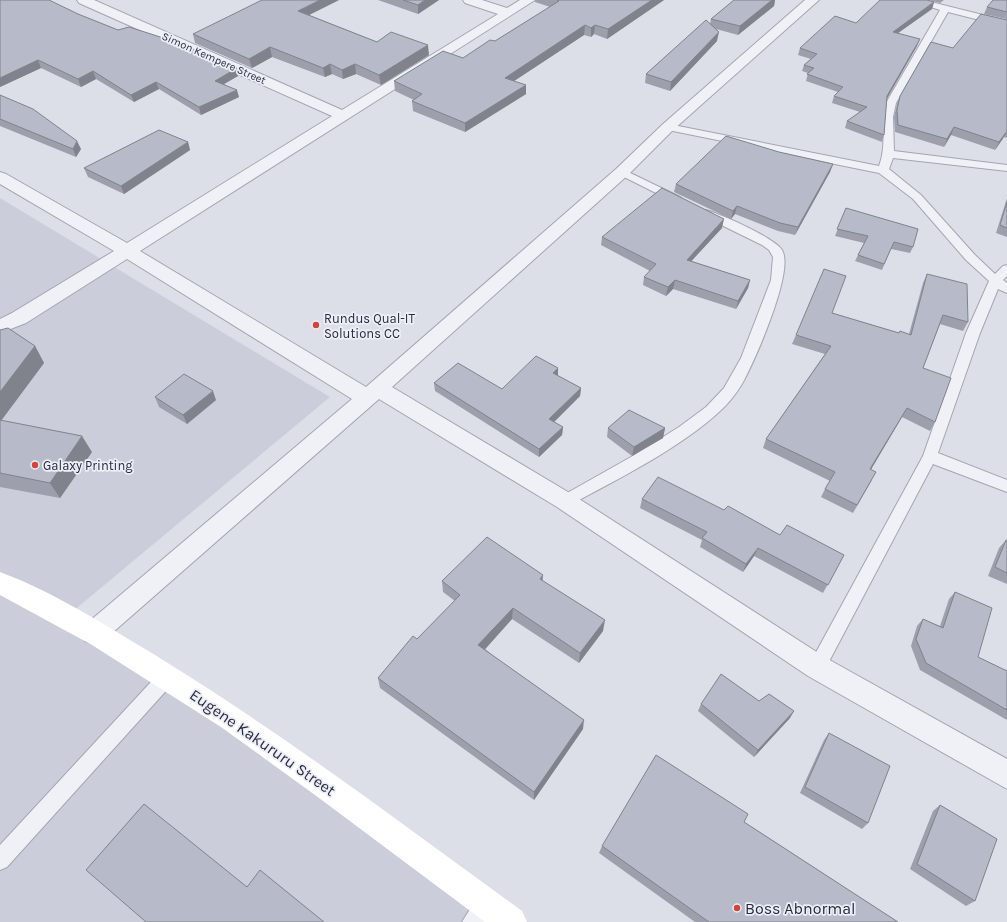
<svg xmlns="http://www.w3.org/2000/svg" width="1007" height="922" font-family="Karla,sans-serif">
<rect width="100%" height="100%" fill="#dddfe8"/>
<path fill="#cbceda" d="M0,198L330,397L66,617L164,680L490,922H0Z"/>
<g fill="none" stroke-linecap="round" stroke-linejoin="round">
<defs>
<path id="service" d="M909,0H923L1007,21V27L948,12L896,103L893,117L894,151L1007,165V171L893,158L889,169L921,195L975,255L995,274L1003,266L1007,265V276L1003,280L1007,283V293L998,289L980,333L938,453L1007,480V492L933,464L823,673L817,675L811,673L808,667L923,456L966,333L989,281L966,260L913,199L879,173L668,130L663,127L668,124L879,166C887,146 881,124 886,103L940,10Z
M622,169L680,197L682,199L680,201H672L618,174L616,172L618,170Z
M705,210C719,213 775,238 782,250C795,271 754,362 742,384C736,394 728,404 719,412C680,448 618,479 570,505L565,507L560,505L557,501L560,497L631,457L679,427L706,407L724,388L741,358L771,280L773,257L769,250L762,245L701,215L699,213L701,211Z
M168,668L174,670L177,676L174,682L7,867L0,870V845L162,670Z
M485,892L492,896L496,903L485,922H462L478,896Z"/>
<path id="minor" d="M77,0H94L342,110L498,14L465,3L463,0H482L507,8L520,0H535L140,251L366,387L616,169L663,124L805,0H819L673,130L628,175L392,387L573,495L826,658L1007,759V789L808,676L557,507L379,399L103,641L94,644L85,641L81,633L85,625L352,399L127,259L26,323L0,333V319L12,313L114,251L0,184V172L6,174L127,243L332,116L79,3Z"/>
</defs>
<use href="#service" stroke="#a2a5b2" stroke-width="2"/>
<use href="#minor" stroke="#a2a5b2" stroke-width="2"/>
<use href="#service" fill="#f0f1f6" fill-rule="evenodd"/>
<use href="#minor" fill="#f0f1f6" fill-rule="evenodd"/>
<path fill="#fff" fill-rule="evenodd" d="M0,572C54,592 105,625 155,655C282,733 401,823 522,911L527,922H485L315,795L221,727L92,645L0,595Z"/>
</g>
<path fill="#9da0ac" d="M0,0L78,14L118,30L237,68L238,76L224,84L239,97L201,115L159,89L134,102L96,79L81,87L41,68L0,87Z
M339,0L309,15L377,42L429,55L381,85L356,74L343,79L332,74L325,77L272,57L252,68L195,43L193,34Z
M378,0H439L418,14Z
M535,0H664L607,39L594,34L591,37L584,35L514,81L526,94L465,132L413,111L412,101L414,100L395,91L394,81L463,58L495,41L550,7L535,2Z
M734,0H775L774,6L738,35L716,29L717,41L670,91L645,83L646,74L710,24L711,19Z
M929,0H944L940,3Z
M1007,0V19L984,14L987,7Z
M934,2L932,9L898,33L917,46L887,98L884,135L882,142L845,128L847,121L860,112L832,103L834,96L838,92L806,81L808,73L802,71L804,65L811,59L798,55L800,48L856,23Z
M1007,20V138L1004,137L995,150L951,135L944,147L895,132L894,117L897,104L900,96L953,48Z
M0,95L81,149L76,157L0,126Z
M188,142L190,150L124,194L88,177L84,168Z
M779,152L833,164L830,172L795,235L778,231L735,214L731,219L674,192L676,184Z
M1007,198V237L996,233Z
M846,208L913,247L910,253L891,249L882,270L855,261L864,243L835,236Z
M722,228L691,261L750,280L748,288L736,309L673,289L666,296L643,285L644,277L650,271L601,245L602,237Z
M927,274L968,322L963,331L940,324L923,368L935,422L930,431L902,417L871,469L872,480L853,513L821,497L825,489L830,481L763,448L766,439L825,354L792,344L796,335L832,313L899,333L909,334L923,283Z
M0,330L35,346L44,363L1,421L92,452L60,498L0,487Z
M558,376L581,388L580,396L554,422L563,427L562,435L539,457L435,391L434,383L502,389Z
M155,397L216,400L187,424L159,407Z
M608,428H665L663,438L632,456L607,437Z
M642,499L724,510L780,535L844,555L823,593L754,556L743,572L700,547L702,540L640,508Z
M1006,540H1007V584L988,576L999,548Z
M442,581H543L603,631L579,663L512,619L485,649L583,729L534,800L380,688L378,678L455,601L443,592Z
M955,592L978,657L1007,671V720L920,670L911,646L917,626L923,619L940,626L949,599Z
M759,701L790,718L754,757L698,711L701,704Z
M829,733L868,823L862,829L800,793L824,740Z
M940,805L975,901L966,906L910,869L933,811Z
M744,822L898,922H695L599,853L602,846Z"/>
<path fill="#80828c" d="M320,0H339L299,20L298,11Z
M425,0H439L418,14V5Z
M652,0H664L607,39L608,29Z
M772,0H775L774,6L738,35L740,26Z
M934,2L932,9L891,38L893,32Z
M585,25L584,35L505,87V78Z
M595,25L594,34L591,37V28Z
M719,32L717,41L670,91L671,82Z
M920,39L917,46L885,102L887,96Z
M428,45L429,55L381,85L379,75Z
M270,47L272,57L252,68L249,59Z
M38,60L41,68L0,87V78Z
M330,64L332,74L325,77L323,68Z
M355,64L356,74L343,79L342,70Z
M237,68L238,76L217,88L215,81Z
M93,71L96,79L81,87L78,79Z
M156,82L159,89L134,102L131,95Z
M526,85V94L465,132V123Z
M237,90L239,97L201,115L199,107Z
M954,127L951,135L944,147L947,139Z
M1007,131L1004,137L995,150L999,142Z
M77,141L81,149L76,157L73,149Z
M188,142L190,150L124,194L121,186Z
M833,164L830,172L795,235L798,227Z
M737,206L735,214L731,219L733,211Z
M724,219L722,228L685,268L687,260Z
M675,280L673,289L666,296L668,287Z
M750,280L748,288L736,309L738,301Z
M35,346L44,363L0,422V392Z
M558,368V376L553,373Z
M581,388L580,396L549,427V419Z
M213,391L216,400L187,424L183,415Z
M907,408L902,417L866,478L870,469Z
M563,427L562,435L539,457V449Z
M665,428L663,438L632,456L634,447Z
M82,436L92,452L60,498L50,483Z
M758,548L754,556L743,572L746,564Z
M543,575L542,587L540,579Z
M513,608L512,619L479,656L478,645Z
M605,620L603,631L579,663L580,653Z
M794,711L790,718L754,757L758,750Z
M584,720L583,729L534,800V792Z"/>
<path fill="#b7bac8" stroke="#80828c" d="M0,0H49L78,14L118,30L129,27L179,43L237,68L215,81L237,90L199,107L156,82L131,95L93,71L78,79L38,60L0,78Z
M262,0H320L298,11L377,42L391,32L428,45L379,75L355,64L342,70L330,64L323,68L270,47L249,59L193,34Z
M403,0H425L418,5Z
M557,0H652L608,29L595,25L591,28L585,25L505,78L526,85L465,123L412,101L422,94L394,81L443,51L463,58L490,40L495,41L559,1Z
M734,0H772L740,26L711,19Z
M880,0H927L934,2L893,32L920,39L887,96L884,135L847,121L867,107L834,96L843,87L807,74L814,68L804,65L817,54L800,48L835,16L856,23Z
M993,0H1007V12L987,7Z
M981,14L1007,20V131L999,142L954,127L947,139L898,125L897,110L900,96L931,42L953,48Z
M706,20L719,32L671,82L646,74Z
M0,95L33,109L77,141L73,149L0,119Z
M159,130L188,142L121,186L84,168Z
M726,136L779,152L833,164L798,227L780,223L737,206L733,211L676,184Z
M662,188L724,219L687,260L750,280L738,301L675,280L668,287L644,277L656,264L602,237Z
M1007,202V228L1000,225Z
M846,208L918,229L913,247L894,242L884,264L858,255L868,236L837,229Z
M824,269L846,276L832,313L899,333L900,331L911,335L927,274L967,284L968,322L943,315L923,368L951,378L935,422L907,408L870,469L876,472L857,505L825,489L835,472L766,439L831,346L796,335Z
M8,328L35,346L0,392V330Z
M536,356L558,368L553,373L581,388L549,419L563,427L539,449L434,383L458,363L502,389Z
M184,374L213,391L183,415L155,397Z
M629,410L665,428L634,447L608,428Z
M0,420L82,436L50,483L0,473Z
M658,477L724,510L728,506L780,535L787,525L844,555L828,585L758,548L746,564L702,538L707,532L642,499Z
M487,537L543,575L540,579L605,620L580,653L513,608L478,645L584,720L534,792L378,678L413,636L417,639L460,595L442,581Z
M1006,540H1007V573L995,567Z
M955,592L992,608L978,657L1007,671V710L926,663L916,639L923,619L943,628Z
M721,674L759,701L769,694L794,711L758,750L701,704Z
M829,733L890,766L868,823L805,787Z
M656,755L748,814L744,822L898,922H709L602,846Z
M144,804L247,887L260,870L324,922H146L86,870Z
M940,805L997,839L975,901L917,864Z"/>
<g fill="#d5433a" stroke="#edeff6" stroke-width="1.5">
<circle cx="316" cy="325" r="4"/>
<circle cx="35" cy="465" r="4"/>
<circle cx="737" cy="908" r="4"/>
</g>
<g text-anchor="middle" stroke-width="3.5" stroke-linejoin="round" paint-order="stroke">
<g font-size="11" fill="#262a40" stroke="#edeff6">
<text transform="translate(214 58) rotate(24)" y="4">Simon Kempere Street</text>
</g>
<g font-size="13" fill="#262a40" stroke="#edeff6" text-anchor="start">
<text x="324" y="323">Rundus Qual-IT<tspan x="324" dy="15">Solutions CC</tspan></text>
<text x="43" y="470">Galaxy Printing</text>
</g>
<g font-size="16" fill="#262a40" stroke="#edeff6">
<text transform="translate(263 742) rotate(35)" y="6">Eugene Kakururu Street</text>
</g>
<g font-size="16" fill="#262a40" stroke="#edeff6" text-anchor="start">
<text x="745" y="914">Boss Abnormal</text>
</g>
</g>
</svg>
